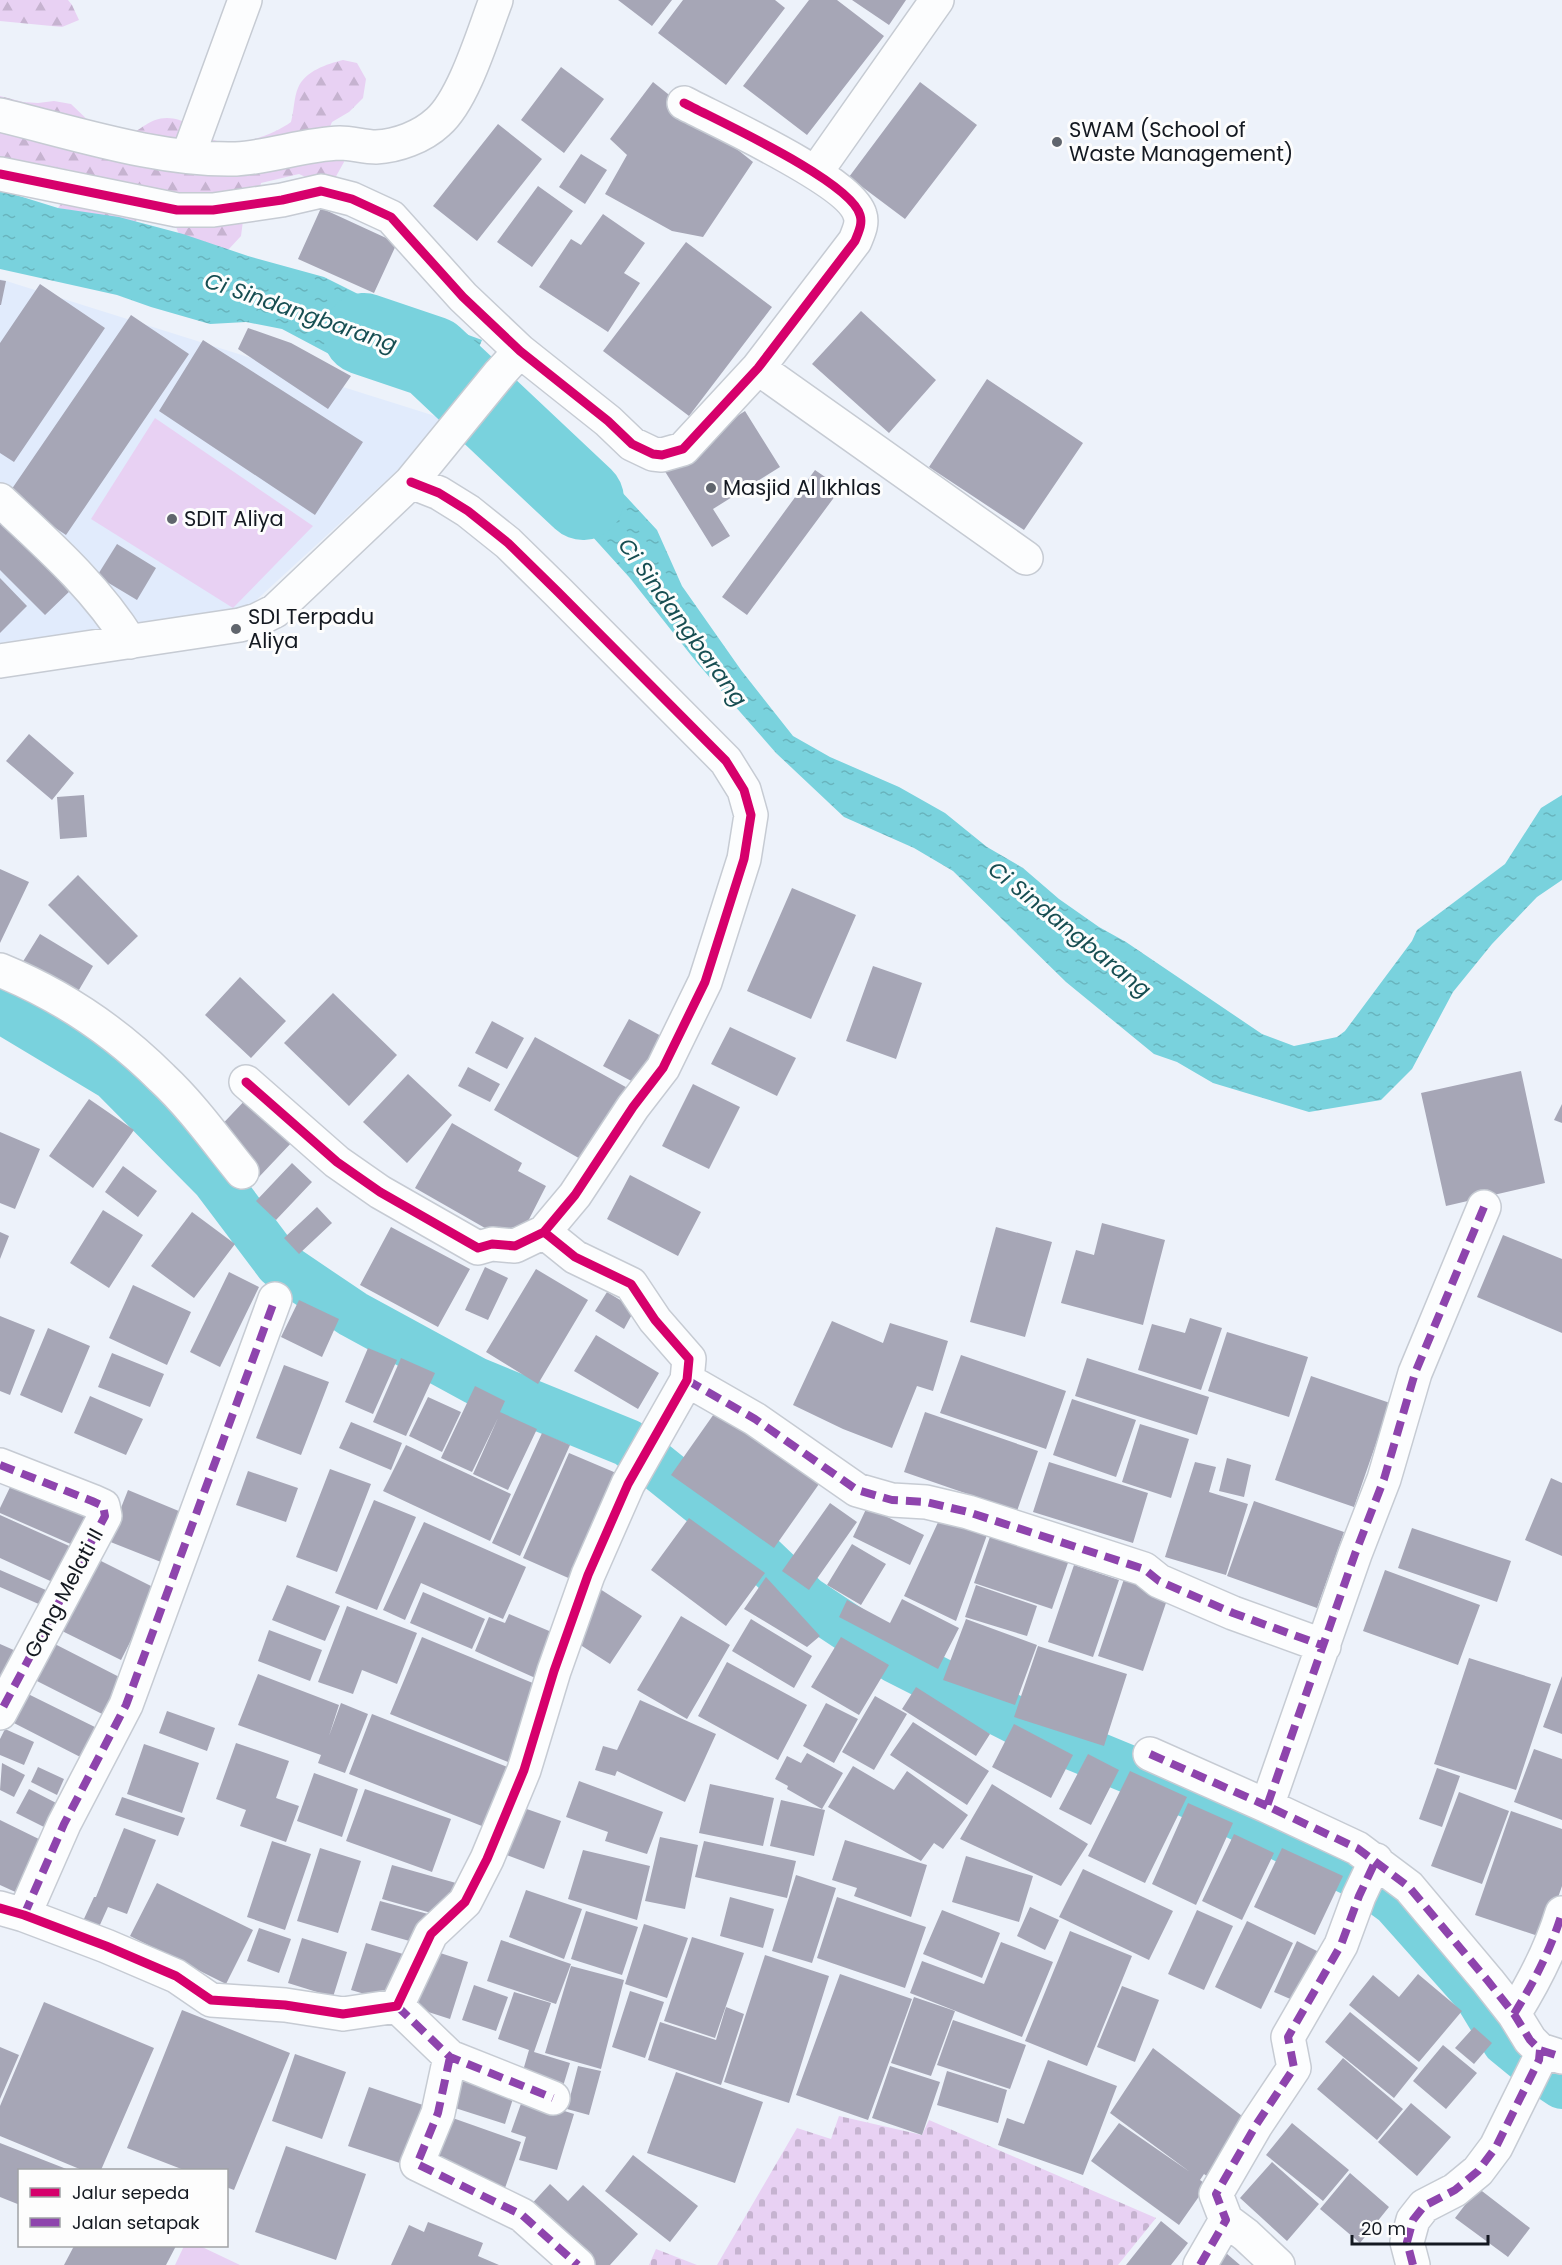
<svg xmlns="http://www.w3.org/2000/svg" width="1562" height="2265" font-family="Poppins,sans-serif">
<defs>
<pattern id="forest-firs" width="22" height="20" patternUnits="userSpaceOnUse" patternTransform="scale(1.5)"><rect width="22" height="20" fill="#e8d1f3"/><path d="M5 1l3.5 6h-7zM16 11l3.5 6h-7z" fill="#c6b3d0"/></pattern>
<pattern id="cemetery-stones" width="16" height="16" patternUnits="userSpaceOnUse" patternTransform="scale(1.5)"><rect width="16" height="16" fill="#e8d1f3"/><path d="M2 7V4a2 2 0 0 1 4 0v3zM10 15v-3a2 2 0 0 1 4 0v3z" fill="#c6b3d0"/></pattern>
<pattern id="water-ripples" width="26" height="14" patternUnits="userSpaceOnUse" patternTransform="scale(1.5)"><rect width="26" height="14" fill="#79d2dd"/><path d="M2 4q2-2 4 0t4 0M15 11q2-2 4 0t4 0" fill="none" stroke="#68b4bd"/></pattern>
</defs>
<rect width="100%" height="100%" fill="#edf2fa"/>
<path fill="#e1ebfc" d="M0,279L451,421L238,617L0,651Z"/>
<path fill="url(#forest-firs)" d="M0,0H68L72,5L79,20L62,27L0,21Z
M343,60L357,63L366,79L363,98L349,112L332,122L325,138L340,144L344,162L334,180L314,181L299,174L261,183L258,200L244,213L241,236L228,250L190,247L178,232L172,216L139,205L136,223L58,208L70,192L71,170L53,167L33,172H0V96L23,102L38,103L54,101L71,104L95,127L125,137C142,130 149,118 167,118C184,118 194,129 208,137C230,151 272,136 291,122C294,111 294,97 298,88C305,71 327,64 343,60Z"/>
<path fill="url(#cemetery-stones)" d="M839,2116L922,2135L929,2120L1156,2218L1118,2265H717L797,2128L831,2139Z
M656,2249L697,2265H649Z"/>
<path fill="#e8d1f3" d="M155,418L313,526L233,608L91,519Z
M184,2246H200L240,2265H175Z"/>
<path fill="url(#water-ripples)" d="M0,190L58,208L119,217L183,234L248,256L324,277L362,296L482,340L453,411L415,389L331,355L282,329L246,322L210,324L151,307L117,295L0,269Z
M506,398L568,452L586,459L615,481L620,490L657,530L682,586L741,670L793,736L830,757L899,787L945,813L987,847L1023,868L1059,899L1099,927L1126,942L1262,1034L1294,1046L1337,1037L1345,1031L1412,941L1417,930L1505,864L1541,808L1562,795V880L1537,897L1492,944L1453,992L1412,1069L1381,1100L1309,1112L1213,1083L1177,1062L1154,1054L1066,982L953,871L914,848L844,817L776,753L698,664L629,577L581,524L485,457Z"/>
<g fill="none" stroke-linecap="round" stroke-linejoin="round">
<path stroke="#79d2dd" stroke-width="48" d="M6,1012L114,1077L215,1179L279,1264L353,1314L476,1381L628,1443L716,1514L806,1600L895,1659L1041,1733L1211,1803L1358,1875L1395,1902L1477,1994L1506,2042L1544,2073L1562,2085"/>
<path stroke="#79d2dd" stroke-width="82" d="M364,334L432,357L583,499"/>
</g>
<path fill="#a6a6b6" d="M618,0H672L652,26Z
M683,0H775L785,8L726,85L658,33Z
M809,0H837L884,36L807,135L743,86Z
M852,0H906L889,25Z
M561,67L604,99L564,153L521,120Z
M653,82L753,162L703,237L672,231L605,194L627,155L610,139Z
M920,82L977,125L905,219L849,177Z
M498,124L542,159L477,241L433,206Z
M581,154L607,170L585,204L559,187Z
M538,186L573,211L532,267L497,242Z
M321,208L397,243L374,293L298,259Z
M603,214L645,243L624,273L640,283L608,332L539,287L571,239L581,245Z
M686,242L772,307L689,416L603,351Z
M0,280L6,281L1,305H0Z
M40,284L105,328L14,462L0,453V343Z
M861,311L936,380L889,433L812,364Z
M131,315L189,354L66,535L7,496Z
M248,328L291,343L351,376L328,409L238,349Z
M203,340L363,442L315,515L159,411Z
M987,379L1083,443L1024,530L929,467Z
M745,411L780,467L713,509L730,536L712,547L661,465Z
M815,470L841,488L747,615L722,597Z
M0,511L74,587L45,615L0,570Z
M117,544L156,568L137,600L97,576Z
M0,578L27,606L0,633Z
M29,734L74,773L52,800L6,761Z
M84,795L87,837L60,839L57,797Z
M0,869L29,882L0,943Z
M78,875L138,936L108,965L48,905Z
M792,888L856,915L811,1019L747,991Z
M40,934L93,966L73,1000L19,968Z
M873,966L922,983L896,1059L846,1041Z
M240,977L286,1021L251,1058L205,1015Z
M333,993L397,1055L349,1106L284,1043Z
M629,1019L665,1038L639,1085L603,1066Z
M492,1021L524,1038L507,1069L475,1053Z
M730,1027L796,1058L777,1096L711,1064Z
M535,1037L633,1091L591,1165L494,1110Z
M468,1067L500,1084L490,1102L458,1086Z
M1521,1071L1545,1183L1446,1206L1421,1093Z
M408,1074L452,1115L407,1163L363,1122Z
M693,1084L740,1107L709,1169L662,1146Z
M249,1096L294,1140L259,1177L214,1133Z
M89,1099L134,1130L93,1188L49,1156Z
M1562,1104V1123L1554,1120Z
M452,1123L522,1163L518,1171L546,1186L521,1235L485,1228L415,1188Z
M0,1132L40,1149L15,1209L0,1203Z
M292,1163L312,1182L276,1220L256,1201Z
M123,1166L157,1191L138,1217L105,1192Z
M630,1175L701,1212L678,1256L607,1219Z
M317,1207L332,1223L299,1254L284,1238Z
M103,1210L143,1235L109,1288L70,1263Z
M192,1212L235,1244L194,1298L151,1266Z
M1102,1223L1165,1240L1143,1325L1061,1303L1076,1250L1094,1255Z
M391,1227L470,1269L438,1327L360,1285Z
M996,1227L1052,1242L1025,1337L970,1322Z
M0,1232L9,1236L0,1259Z
M1503,1235L1562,1259V1333L1477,1297Z
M485,1267L508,1278L488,1320L465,1310Z
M536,1269L588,1300L538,1384L486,1352Z
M229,1272L259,1287L220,1367L190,1352Z
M133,1285L191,1312L167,1365L109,1338Z
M607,1292L635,1309L624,1329L595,1311Z
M299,1300L339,1319L322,1357L281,1337Z
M0,1316L35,1330L10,1395L0,1391Z
M1190,1318L1222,1328L1201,1390L1138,1370L1152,1324L1185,1333Z
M832,1321L883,1343L890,1323L948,1341L933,1391L917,1386L892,1448L843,1429L793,1405Z
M48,1328L90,1346L62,1413L20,1395Z
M1227,1332L1308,1357L1289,1417L1208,1391Z
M596,1335L659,1373L638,1409L574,1371Z
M368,1348L397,1360L373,1414L345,1402Z
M112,1353L164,1374L150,1407L98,1387Z
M961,1355L1066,1391L1046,1449L940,1413Z
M401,1358L435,1373L406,1436L373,1422Z
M1087,1358L1209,1397L1197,1435L1075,1396Z
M284,1365L329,1382L301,1455L256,1438Z
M1311,1376L1390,1403L1354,1507L1275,1480Z
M475,1386L505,1401L500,1412L537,1429L508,1490L473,1474L498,1418L472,1472L441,1458Z
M90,1396L143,1419L126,1455L74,1433Z
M428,1397L461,1412L442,1452L409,1436Z
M1072,1399L1136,1420L1116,1477L1053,1455Z
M716,1411L819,1484L774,1548L671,1475Z
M925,1412L1038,1451L1017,1511L904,1472Z
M351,1422L402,1443L391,1470L339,1448Z
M1140,1424L1189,1439L1171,1498L1122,1482Z
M542,1433L570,1445L520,1556L492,1543Z
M406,1445L511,1494L490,1541L383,1491Z
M569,1453L628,1478L582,1584L523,1558Z
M1227,1458L1251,1465L1244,1497L1219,1491Z
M1049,1462L1148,1493L1133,1543L1033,1512Z
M1195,1462L1216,1467L1209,1492L1248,1504L1226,1575L1165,1557Z
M330,1469L371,1484L337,1572L296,1557Z
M248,1471L298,1488L286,1522L236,1505Z
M1551,1478L1562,1483V1556L1525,1540Z
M13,1481L97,1518L82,1549L0,1513V1508Z
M128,1490L186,1514L166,1564L108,1541Z
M374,1500L416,1517L377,1610L335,1593Z
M1254,1501L1344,1532L1317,1608L1227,1576Z
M830,1503L857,1522L809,1590L782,1571Z
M867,1507L924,1535L910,1565L853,1537Z
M0,1515L76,1549L59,1585L0,1558Z
M689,1518L765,1573L726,1626L651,1570Z
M940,1518L987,1535L956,1621L904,1596Z
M424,1522L526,1567L503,1619L421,1583L405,1620L383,1610Z
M1412,1528L1511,1561L1497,1602L1398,1568Z
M992,1531L1070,1557L1052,1609L974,1583Z
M852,1544L886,1564L861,1605L827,1585Z
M95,1558L157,1589L121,1660L60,1630Z
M1074,1565L1119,1580L1093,1657L1048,1642Z
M0,1570L55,1594L50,1609L0,1587Z
M1385,1570L1480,1605L1458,1665L1363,1631Z
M766,1577L820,1636L807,1647L744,1609Z
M1124,1579L1169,1594L1143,1671L1098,1656Z
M287,1585L340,1606L325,1641L272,1620Z
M976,1585L1037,1606L1027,1636L965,1617Z
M600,1589L642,1616L610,1664L568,1637Z
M423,1592L485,1619L472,1649L410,1623Z
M902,1599L959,1628L938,1669L839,1617L847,1600L890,1623Z
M347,1606L417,1633L397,1684L362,1670L353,1694L318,1682Z
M509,1614L561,1636L542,1681L475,1651L489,1617L505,1623Z
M681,1616L730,1645L687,1719L637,1690Z
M751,1619L812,1656L794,1688L732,1651Z
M966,1619L1037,1645L1015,1705L943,1680Z
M269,1630L322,1650L310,1681L258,1661Z
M422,1637L540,1686L508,1762L390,1714Z
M841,1637L889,1665L859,1715L811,1687Z
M49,1641L131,1683L112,1719L31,1678Z
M0,1644L16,1651L0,1686Z
M1038,1646L1127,1674L1104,1746L1014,1717Z
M1469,1658L1551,1684L1516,1790L1434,1764Z
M727,1662L807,1705L778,1760L698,1716Z
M258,1674L339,1705L329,1736L341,1703L368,1714L345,1773L318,1763L321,1755L238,1725Z
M1562,1676V1734L1543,1727Z
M916,1687L990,1734L976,1756L902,1709Z
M24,1692L107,1733L92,1763L10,1721Z
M875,1696L907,1714L874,1770L842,1752Z
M640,1700L716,1734L685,1802L617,1771L615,1776L595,1770L603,1746L617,1750Z
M826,1703L858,1719L834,1763L803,1746Z
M167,1711L215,1728L207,1751L159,1733Z
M372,1714L510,1768L487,1828L349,1774Z
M913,1722L989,1771L967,1805L890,1755Z
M1014,1724L1073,1755L1051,1798L992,1767Z
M5,1729L34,1742L24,1765L0,1755V1739Z
M236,1743L289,1761L276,1798L299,1806L286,1842L240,1826L246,1810L216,1799Z
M144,1744L199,1763L182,1813L127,1794Z
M1534,1749L1562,1759V1820L1514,1802Z
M807,1753L843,1773L822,1809L787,1789L788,1786L775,1779L787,1756L801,1763Z
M1088,1754L1119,1770L1091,1825L1059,1809Z
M2,1763L25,1775L14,1797L0,1790Z
M853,1766L894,1790L907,1771L968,1815L943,1849L934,1843L921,1861L828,1807Z
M38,1767L64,1779L57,1795L31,1782Z
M1437,1768L1460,1776L1442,1827L1419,1819Z
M1130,1771L1187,1797L1145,1883L1088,1856Z
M314,1773L358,1789L342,1837L297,1821Z
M579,1781L663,1812L647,1854L605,1841L608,1832L566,1817Z
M710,1784L774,1798L763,1846L699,1833Z
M992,1784L1088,1844L1061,1886L960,1839Z
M29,1789L64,1807L52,1831L16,1813Z
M365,1789L451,1819L432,1872L346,1841Z
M1459,1792L1509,1811L1482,1884L1431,1866Z
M122,1797L185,1818L178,1836L115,1815Z
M781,1800L825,1810L814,1856L770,1846Z
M1188,1803L1233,1823L1196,1905L1152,1884Z
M521,1807L561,1821L544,1869L504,1854Z
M1511,1811L1562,1829V1886L1544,1938L1475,1915Z
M0,1820L47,1843L22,1895L0,1885Z
M124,1828L156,1840L127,1914L108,1907L99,1927L83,1921L94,1897H96Z
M1234,1834L1274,1853L1242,1920L1202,1901Z
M660,1837L698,1845L685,1909L645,1901Z
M845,1840L927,1865L911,1917L854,1896L857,1888L832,1880Z
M272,1841L311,1854L285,1930L247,1917Z
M704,1841L796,1861L787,1898L695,1877Z
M320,1848L361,1861L338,1933L297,1921Z
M1282,1848L1343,1876L1315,1935L1254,1907Z
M583,1850L650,1866L637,1920L568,1899Z
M966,1856L1033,1876L1019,1922L952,1902Z
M392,1865L456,1883L445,1917L382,1899Z
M1083,1869L1173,1911L1149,1960L1059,1917Z
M796,1875L836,1888L812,1963L772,1951Z
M157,1883L253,1930L226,1984L130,1936Z
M526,1890L582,1909L564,1959L509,1937Z
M730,1897L774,1909L763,1948L720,1936Z
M837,1897L926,1927L905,1988L817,1958Z
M380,1901L428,1914L420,1944L371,1930Z
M1030,1907L1059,1920L1045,1950L1017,1936Z
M942,1910L1000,1933L982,1978L923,1954Z
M1197,1910L1233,1926L1204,1990L1168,1974Z
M586,1911L638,1927L622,1975L571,1959Z
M1247,1921L1293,1943L1261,2009L1215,1987Z
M644,1924L688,1938L667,1998L625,1984Z
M259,1928L291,1939L279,1973L247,1961Z
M1070,1931L1132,1956L1087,2066L1025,2041Z
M692,1937L744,1953L715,2038L664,2021Z
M302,1938L347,1952L333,1997L288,1983Z
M501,1940L571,1964L556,2004L487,1981Z
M1297,1941L1325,1955L1302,2004L1274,1992Z
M1001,1942L1053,1962L1022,2037L910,1993L922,1961L984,1984Z
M366,1943L403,1954L389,2001L351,1990Z
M434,1951L468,1962L450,2019L416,2008Z
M765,1955L829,1976L789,2103L724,2082Z
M571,1966L624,1980L601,2069L545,2053Z
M840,1974L912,1999L868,2120L796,2095Z
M1418,1974L1462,2011L1419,2062L1349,2005L1373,1975L1399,1997Z
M474,1985L508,1997L496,2031L462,2020Z
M1122,1986L1159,2000L1135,2062L1097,2047Z
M630,1991L664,2002L645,2058L612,2047Z
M514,1992L551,2003L534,2052L570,2063L561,2093L520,2081L529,2050L498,2039Z
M914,1997L955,2011L931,2076L891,2063Z
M44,2002L154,2048L101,2170H82L0,2136V2106Z
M726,2007L744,2014L721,2085L648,2060L660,2022L716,2040Z
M182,2010L290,2053L234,2190L226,2187V2170H184L127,2148Z
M1350,2012L1418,2068L1394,2098L1325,2042Z
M953,2020L1026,2045L1010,2089L937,2065Z
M1474,2027L1492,2043L1474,2064L1455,2048Z
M1443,2045L1477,2073L1446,2109L1413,2081Z
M0,2047L19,2055L0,2099Z
M1153,2048L1246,2119L1224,2147L1233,2153L1213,2181L1204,2174L1200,2180L1207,2185L1179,2225L1091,2161L1119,2123L1190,2172L1110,2113Z
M295,2054L346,2072L322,2139L272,2121Z
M1343,2058L1403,2109L1377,2140L1317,2089Z
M1048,2060L1117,2086L1083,2175L998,2145L1007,2118L1024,2124Z
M578,2066L601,2071L589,2115L567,2109Z
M890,2066L940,2082L922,2135L872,2118Z
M465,2068L517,2086L505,2124L452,2107Z
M947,2071L1007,2090L998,2123L937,2105Z
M676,2072L763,2102L735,2183L647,2153Z
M369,2087L423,2105L403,2164L348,2146Z
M523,2098L574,2114L557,2170L519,2160L526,2137L511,2132Z
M1411,2103L1451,2137L1417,2176L1378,2142Z
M447,2116L521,2142L505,2188L430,2163Z
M1292,2123L1349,2170L1323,2201L1266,2155Z
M0,2143L69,2170H20V2205L0,2197Z
M286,2146L366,2174L336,2260L255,2232Z
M633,2155L698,2206L670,2242L605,2191Z
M1272,2162L1319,2204L1287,2241L1240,2198Z
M1350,2173L1389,2207L1360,2243L1320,2209Z
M550,2184L568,2201L583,2185L638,2234L610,2265H588L527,2209Z
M1478,2188L1530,2228L1508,2257L1455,2218Z
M1161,2221L1188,2243L1171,2265H1126Z
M428,2222L483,2243L478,2256L499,2265H391L409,2225L424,2232Z
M74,2246H176L166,2265H64Z
M1219,2247L1240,2265H1204Z"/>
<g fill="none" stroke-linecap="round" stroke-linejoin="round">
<defs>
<path id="minor" d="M0,115C75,133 159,161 236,159C271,157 305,144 340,143C352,143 364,147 376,147C397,146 422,137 438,122C464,99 483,34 496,0
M188,156L245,0
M816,172L937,0
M0,174L177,210H213L282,200L321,191L352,199L391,217L463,297L520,351L608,421L632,444L653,454L662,455L683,449L758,368L855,241C858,233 863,224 860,215C851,181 718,121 684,103
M758,368L1026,558
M0,500C47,544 96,587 130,642
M0,661L240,625L257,620L275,611L411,482L500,373L520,351
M0,970C61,995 116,1032 162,1078C192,1106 216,1140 242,1172
M246,1082L337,1162L380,1192L478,1248L492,1244L515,1246L544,1232L575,1195L633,1107L663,1068L705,982L744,859L751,815L744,790L726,761L558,592L508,543L468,511L439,493L411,482
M1484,1207L1415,1373L1384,1479L1355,1554L1267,1806L1357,1848L1409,1887L1488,1981L1514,2014L1530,2040L1540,2050L1562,2057
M687,1380L755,1419L857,1490L892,1500L926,1502L968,1512L1144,1569L1159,1581L1233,1613L1324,1646
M0,1465L92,1501L103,1506L105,1516L0,1713
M1150,1754L1267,1806
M0,1908L24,1915L106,1946L176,1976L211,2000L285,2005L343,2014L397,2006L431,1934L465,1902L487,1859L524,1770L554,1671L588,1575L628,1484L687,1380L689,1359L655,1320L631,1284L575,1257L544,1232
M24,1915L64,1824L126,1705L275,1299
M397,2006L450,2057L553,2098
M1514,2014C1534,1982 1551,1949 1562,1913
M450,2057L438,2113L417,2164L522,2215L578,2265
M1200,2265L1226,2220
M1278,2265L1246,2235L1226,2220L1216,2194L1256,2125L1294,2068L1288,2037L1341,1945L1359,1896L1376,1860
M1413,2265L1407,2242L1413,2220L1424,2206L1455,2190L1478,2171L1496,2147L1539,2060L1540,2050"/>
</defs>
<use href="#minor" stroke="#c6cbd3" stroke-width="36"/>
<use href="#minor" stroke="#fcfdfe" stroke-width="33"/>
<path stroke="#8e44ad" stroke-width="8" stroke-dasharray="15 8" stroke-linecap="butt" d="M1484,1207L1415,1373L1384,1479L1355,1554L1267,1806L1357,1848L1409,1887L1488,1981L1514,2014L1530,2040L1540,2050L1562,2057
M687,1380L755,1419L857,1490L892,1500L926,1502L968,1512L1144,1569L1159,1581L1233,1613L1324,1646
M0,1465L92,1501L103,1506L105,1516L0,1713
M1150,1754L1267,1806
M24,1915L64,1824L126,1705L275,1299
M397,2006L450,2057L553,2098
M1514,2014C1534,1982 1551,1949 1562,1913
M450,2057L438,2113L417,2164L522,2215L578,2265
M1200,2265L1226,2220L1216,2194L1256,2125L1294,2068L1288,2037L1341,1945L1359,1896L1376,1860
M1413,2265L1407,2242L1413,2220L1424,2206L1455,2190L1478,2171L1496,2147L1539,2060L1540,2050"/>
<defs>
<path id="cycleway" d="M0,174L177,210H213L282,200L321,191L352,199L391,217L463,297L520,351L608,421L632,444L653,454L662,455L683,449L758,368L855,241C858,233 863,224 860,215C851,181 718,121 684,103
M246,1082L337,1162L380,1192L478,1248L492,1244L515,1246L544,1232L575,1195L633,1107L663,1068L705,982L744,859L751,815L744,790L726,761L558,592L508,543L468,511L439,493L411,482
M0,1908L24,1915L106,1946L176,1976L211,2000L285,2005L343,2014L397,2006L431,1934L465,1902L487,1859L524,1770L554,1671L588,1575L628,1484L687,1380L689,1359L655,1320L631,1284L575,1257L544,1232"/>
</defs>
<use href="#cycleway" stroke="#fdfdfd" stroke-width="13"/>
<use href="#cycleway" stroke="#d6006c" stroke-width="9"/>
</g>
<g fill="#60656d" stroke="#fdfdfd" stroke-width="2">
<circle cx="1057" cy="142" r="6"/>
<circle cx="711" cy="488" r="6"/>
<circle cx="172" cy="519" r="6"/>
<circle cx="236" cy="629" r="6"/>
</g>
<g text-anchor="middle" stroke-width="6" stroke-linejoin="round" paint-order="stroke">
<g font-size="21" fill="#141921" stroke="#fdfdfd" text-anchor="start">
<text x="1069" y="137">SWAM (School of<tspan x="1069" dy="24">Waste Management)</tspan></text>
<text x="723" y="495">Masjid Al Ikhlas</text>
<text x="184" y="526">SDIT Aliya</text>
<text x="248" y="624">SDI Terpadu<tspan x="248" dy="24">Aliya</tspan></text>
</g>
<g font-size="21" fill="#141921" stroke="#fdfdfd">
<text transform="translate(64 1593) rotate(-62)" y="7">Gang Melati II</text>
</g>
<g font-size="22" font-style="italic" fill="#174e52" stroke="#fdfdfd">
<text transform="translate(301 312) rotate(19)" y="8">Ci Sindangbarang</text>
<text transform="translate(683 622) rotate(54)" y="8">Ci Sindangbarang</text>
<text transform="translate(1070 929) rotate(39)" y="8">Ci Sindangbarang</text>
</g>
</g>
<rect x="18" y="2169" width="210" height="78" fill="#fdfdfd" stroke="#a0a2a5" stroke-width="1.5"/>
<rect x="30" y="2188" width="30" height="9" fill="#d6006c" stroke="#a0a2a5" stroke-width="1.5"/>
<text x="72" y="2199" font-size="18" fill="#141921">Jalur sepeda</text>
<rect x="30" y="2218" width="30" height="9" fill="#8e44ad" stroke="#a0a2a5" stroke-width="1.5"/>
<text x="72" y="2229" font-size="18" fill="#141921">Jalan setapak</text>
<path d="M1352 2235v9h136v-9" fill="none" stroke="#141921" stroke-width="3"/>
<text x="1361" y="2235" font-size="18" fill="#141921" stroke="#fdfdfd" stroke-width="4.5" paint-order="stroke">20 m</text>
</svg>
